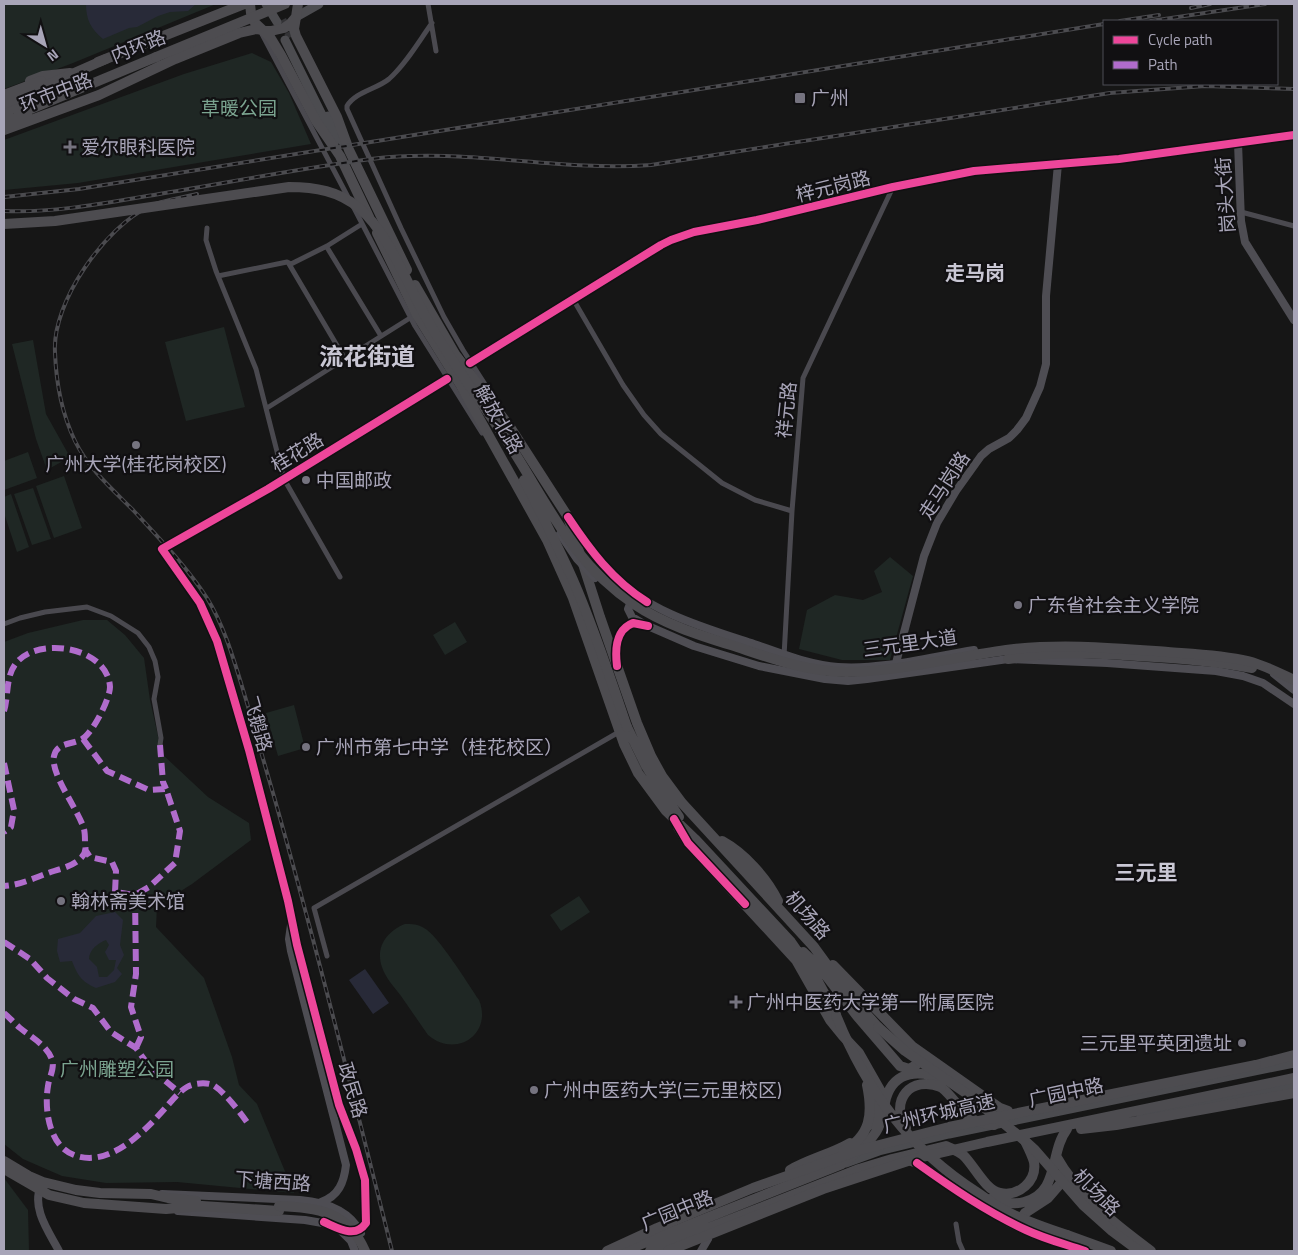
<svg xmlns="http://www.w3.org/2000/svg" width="1298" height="1255" font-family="'Titillium Web','Noto Sans SC',sans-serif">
<rect width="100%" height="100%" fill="#161616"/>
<path fill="#1f2724" d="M4,4H216L73,63L4,89Z
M252,53L271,62L289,93L311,144L78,183L4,190V140L184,74Z
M224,327L245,407L186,421L165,342Z
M33,340L46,414L70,457L47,470L36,439L12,344Z
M28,452L37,478L4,490V461Z
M64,476L82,528L54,538L36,486Z
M33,488L51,539L32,545L14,494Z
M11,494L29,547L17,552L4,513V497Z
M890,557L913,576L890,660H842L799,649L807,610L835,595L863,600L882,592L874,571Z
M83,620H107L125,635L144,658L150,700L162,754L208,797L249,823L251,840L192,884L157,906L156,927L204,978L232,1057L239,1085L257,1104L294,1193L177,1182L106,1183L62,1176L23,1159L4,1144V642L28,633Z
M455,622L467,642L445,655L433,635Z
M294,705L305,748L278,756L266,713Z
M579,896L590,912L561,931L550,915Z
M405,924C412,924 418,924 424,928C438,935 468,984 479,1000C493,1034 456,1059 428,1035C419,1022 410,1009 401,996C394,987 385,977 382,967C375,947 387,931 405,924Z
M4,1178L28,1210L29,1251H4Z"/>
<path fill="#282a38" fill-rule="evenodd" d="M86,4H196L188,11L170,12L158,16L137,27L129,28L103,39C91,29 86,20 86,4Z
M115,912L123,920L120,945L124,955L117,968L122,974L115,982L96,988C81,981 78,976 72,961L60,962L57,951L58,939L80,933L96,916ZM106,940L109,945L105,952L109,960H116L114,970L107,977H99L97,967L89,959C89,950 98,943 106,940Z
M365,969L389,1003L373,1014L349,980Z"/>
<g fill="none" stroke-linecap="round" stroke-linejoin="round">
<path stroke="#333336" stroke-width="9" stroke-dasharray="9 4.5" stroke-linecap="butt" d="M282,20L291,37"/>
<path stroke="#4a494f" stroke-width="5" d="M428,4L436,51
M432,23C419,41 406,64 389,79C377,89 355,92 347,106V109L401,228L444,317L463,350L490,392
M262,34L349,199
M1238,143L1294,135
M353,206L415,326L482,433
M1241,212L1294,226
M207,228L206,240L216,271L256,369L284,479L340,577
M328,249L381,336
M289,264L345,359
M218,276L287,262L291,264L327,246L362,224
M573,299L623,385L644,415L661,434L722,483L755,500L792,511
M267,408L410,318
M4,624L20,618L45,612L87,607L111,616L138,633L149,647L155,661L158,677L154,699L161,738L160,745
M784,656L792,511L803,378L893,187
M327,956L314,908L619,732
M956,1224L959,1242L963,1251"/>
<path stroke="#4e4d53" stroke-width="8" d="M470,363L661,245L671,240L694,232L757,220L893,187L974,171L1119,159L1238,143L1241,221L1245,242L1294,320
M574,526C585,542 595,558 609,572C648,612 702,627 754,644C782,653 808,665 838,667C882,670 930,657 974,650
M635,600L630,604L628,609L632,617L642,623
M616,657C616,643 619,629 633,623L648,626L694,646L759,666L825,679L848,681L867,679L1008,659L1107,663L1216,671L1243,676L1263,683L1294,704
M896,663L924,556L937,523L956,491L981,456L989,449L1009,438L1017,430L1026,418L1040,387L1046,364V296L1058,164
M1274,674L1294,690
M291,925L289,939L291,951L346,1165C344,1182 339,1196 321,1202
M41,1186C31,1208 49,1232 59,1251
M162,1194L300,1200C324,1202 349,1209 361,1233
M178,1211L305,1220L328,1224
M324,1222C338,1228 355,1239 366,1223L365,1180L356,1149L339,1105L297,945L288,901L249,750L217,641L200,603L162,549L268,489L447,379
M341,1231L351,1241L355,1251
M701,1251L708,1239"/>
<path stroke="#4c4c50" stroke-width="9" d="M266,4L277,22
M296,17L319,4
M285,40L323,117L334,144
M328,116L343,142
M1272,1084L1294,1087
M1141,1116L1265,1091L1281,1090
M846,1163L879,1151L949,1134L1294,1063"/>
<path stroke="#4d4c50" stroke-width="10" d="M250,4L251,13L255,23L270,37L281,55L316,121L340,156L369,217
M296,17L294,29L296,36L337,117L349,150L407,270
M98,62L244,4
M30,81L43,76L70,73
M4,112L26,104
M19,114L156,57
M4,122L27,115
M4,130L99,95L175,59L239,33L256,29L271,31L284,28L290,24L296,17L298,4
M377,233L417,315L460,384L547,540L573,598L624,744L638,773L666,811L695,839L791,942L816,978L836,1015
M415,285L455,354L510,427L568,517L600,617L637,723L651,756L662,776L682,803L814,947L849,995L878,1027
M1008,659C1051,651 1094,653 1138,656C1176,658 1214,661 1252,668
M627,727L646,766L679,817
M678,827L688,843L796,960L830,1020L843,1036L859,1053L880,1090L877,1108L868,1126
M722,841C744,853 767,878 778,901
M803,952L821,969L857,1016L900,1066L909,1069L916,1065
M833,965L912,1046L1000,1108L1008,1111
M1256,1065L1294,1055
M941,1087C963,1105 959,1121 994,1125
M1233,1104L1294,1093
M1056,1156C1078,1196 1116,1225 1151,1251
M906,1159L917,1163L965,1196L1009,1222L1035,1234L1085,1251
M4,1161L29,1176L43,1182L76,1190L100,1193L151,1194L168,1198L196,1201
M4,1169L49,1195L84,1203L166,1209L202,1206L279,1211
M790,1170C809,1159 831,1154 850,1143
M990,1199C1001,1203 1012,1205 1024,1202C1060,1193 1049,1153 1067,1129
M1017,1224L1025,1213L1048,1198L1067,1176
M1067,1235L1111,1251
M624,1251L842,1164C854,1154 868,1145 876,1132C883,1121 883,1110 886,1098C895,1069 921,1070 944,1080
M650,1251L859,1169L892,1159L946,1146C952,1149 958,1151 963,1155C974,1165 985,1190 1000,1193C1019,1197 1037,1181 1034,1162C1032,1155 1028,1147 1025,1141"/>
<defs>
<path id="rail" d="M1191,8L1210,4
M1120,21L1159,15
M1151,21L1265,4
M197,194C182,198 164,200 150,206C105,227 52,302 55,352C56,382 62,414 75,441C88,468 112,489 133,510C159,538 186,566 207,598C223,624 232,654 241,683C252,719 262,756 273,793C316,945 354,1098 392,1251
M4,197L79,189L1104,24
M4,211C52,213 100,204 147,196C221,184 296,169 371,159C465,147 557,172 651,165L1110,93L1205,86L1294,89"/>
</defs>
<use href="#rail" stroke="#4b4b4f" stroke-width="4"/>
<use href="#rail" stroke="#111012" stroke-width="2" stroke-dasharray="5.5" stroke-linecap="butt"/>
<path stroke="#4e4d53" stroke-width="8" d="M560,534L577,559L595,578"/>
<path stroke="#4d4c50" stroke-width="10" d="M156,57L285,4
M4,95L41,81
M4,104L106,59
M4,224L55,221L289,187C315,187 339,191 359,208C388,232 408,286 427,319C451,362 482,402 509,444C548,504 572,563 634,604C665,625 702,636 737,647C773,659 808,672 846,672C898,672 954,657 1006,650C1060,643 1114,648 1168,652C1195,654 1222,655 1248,661C1264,665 1279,673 1294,680
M524,480C541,513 558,546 573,580C594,628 610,677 627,727
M836,1015C866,1090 909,1149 978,1193C990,1201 1001,1209 1014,1215C1031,1223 1049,1229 1067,1235
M878,1027L905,1051L970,1096L1024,1140L1035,1150L1083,1205L1112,1231L1139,1251
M906,1128C889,1100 911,1075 941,1087
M1081,1129L1116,1125L1233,1104
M843,1151C871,1136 873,1114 867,1085
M279,1206C318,1208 348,1211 365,1251
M607,1251L657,1228L753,1188L860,1150L949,1127L1256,1065
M668,1251L823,1189L914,1159L987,1142L1294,1078"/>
<path stroke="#b06ccc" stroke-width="6" stroke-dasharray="12 6" stroke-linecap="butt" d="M4,711C9,695 5,674 18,661C42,636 108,648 110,687C110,699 92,734 82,739C72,745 57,742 54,756C50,774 78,809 84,829C85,833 85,839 85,844C86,850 86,853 81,858C74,865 64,868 54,871C38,876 22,885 4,886
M83,739L107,771L149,790L166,789L180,831L175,863L149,887L135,895L115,892L116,871L112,862L90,857L86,851
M160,745L163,782L166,789
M4,763L14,810L11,827L4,832
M135,895L136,974L131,1007L141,1037L136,1048
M4,942L30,959L47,978L74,999L93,1008L111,1032L136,1048L152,1070L180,1093
M4,1013C10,1018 15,1024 20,1028C31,1037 48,1046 52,1060C55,1069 49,1077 48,1086C44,1109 49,1146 74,1155C110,1169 147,1129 168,1105C173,1099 180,1091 187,1087C194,1083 206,1082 213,1085C224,1091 242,1115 249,1125"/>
<defs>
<path id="cycleway" d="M470,363L661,245L671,240L694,232L757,220L893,187L974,171L1119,159L1294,135
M568,517C590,550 612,580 647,602
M617,666C615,650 615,630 633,623L648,626
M674,819L688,843L745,904
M917,1163C952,1188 987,1212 1026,1230C1045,1239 1065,1244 1085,1251
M324,1222C338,1228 355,1239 366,1223L365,1180L356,1149L339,1105L297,945L288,901L249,750L217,641L200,603L162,549L268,489L447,379"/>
</defs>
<use href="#cycleway" stroke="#111012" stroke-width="11"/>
<use href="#cycleway" stroke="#ed469a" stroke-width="8"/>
</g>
<g fill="#75737f" stroke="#111012" stroke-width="2">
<rect x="794" y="92" width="12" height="12" rx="2.5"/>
<path d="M67.5 139.5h5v5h5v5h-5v5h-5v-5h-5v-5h5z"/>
<circle cx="136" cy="445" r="5"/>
<circle cx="306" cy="480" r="5"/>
<circle cx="1018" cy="605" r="5"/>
<circle cx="306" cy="747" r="5"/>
<circle cx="61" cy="901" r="5"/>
<path d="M733.5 994.5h5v5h5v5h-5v5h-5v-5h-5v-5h5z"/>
<circle cx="1242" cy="1043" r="5"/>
<circle cx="534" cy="1090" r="5"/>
</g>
<g text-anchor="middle" stroke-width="4.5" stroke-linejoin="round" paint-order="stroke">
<g font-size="19" fill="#a8a5b8" stroke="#111012">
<text transform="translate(138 46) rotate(-22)" y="7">内环路</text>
<text transform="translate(56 92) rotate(-21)" y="7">环市中路</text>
<text transform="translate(833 186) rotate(-14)" y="7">梓元岗路</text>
<text transform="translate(1225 195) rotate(-94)" y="7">岗头大街</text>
<text transform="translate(786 410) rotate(-84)" y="7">祥元路</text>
<text transform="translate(499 419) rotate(60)" y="7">解放北路</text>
<text transform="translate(297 452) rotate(-31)" y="7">桂花路</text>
<text transform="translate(944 485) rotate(-57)" y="7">走马岗路</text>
<text transform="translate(910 643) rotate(-8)" y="7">三元里大道</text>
<text transform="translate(258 724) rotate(74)" y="7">飞鹅路</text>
<text transform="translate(808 915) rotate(49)" y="7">机场路</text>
<text transform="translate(353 1090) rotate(73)" y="7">政民路</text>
<text transform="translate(1066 1092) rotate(-12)" y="7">广园中路</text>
<text transform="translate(939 1113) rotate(-13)" y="7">广州环城高速</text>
<text transform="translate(273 1181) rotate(4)" y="7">下塘西路</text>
<text transform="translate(1097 1192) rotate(45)" y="7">机场路</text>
<text transform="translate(677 1210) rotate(-22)" y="7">广园中路</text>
</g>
<g font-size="19" fill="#a8a5b8" stroke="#111012" text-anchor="start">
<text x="811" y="105">广州</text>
<text x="81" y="154">爱尔眼科医院</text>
<text x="136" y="471" text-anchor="middle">广州大学(桂花岗校区)</text>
<text x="316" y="487">中国邮政</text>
<text x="1028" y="612">广东省社会主义学院</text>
<text x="316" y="754">广州市第七中学（桂花校区）</text>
<text x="71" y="908">翰林斋美术馆</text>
<text x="747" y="1009">广州中医药大学第一附属医院</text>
<text x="1232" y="1050" text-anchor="end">三元里平英团遗址</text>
<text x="544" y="1097">广州中医药大学(三元里校区)</text>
</g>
<g font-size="19" fill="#7ba490" stroke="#111012">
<text x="239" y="115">草暖公园</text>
<text x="117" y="1076">广州雕塑公园</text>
</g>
<g font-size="20" font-weight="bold" fill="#c9c7d4" stroke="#111012">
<text x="975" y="280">走马岗</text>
</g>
<g font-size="21" font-weight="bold" fill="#c9c7d4" stroke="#111012">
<text x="1146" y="880">三元里</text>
</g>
<g font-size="24" font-weight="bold" fill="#c9c7d4" stroke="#111012">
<text x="367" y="365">流花街道</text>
</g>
</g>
<rect width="1298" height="1255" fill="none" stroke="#a8a5b8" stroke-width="10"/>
<rect x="1103" y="20" width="175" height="65" fill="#111012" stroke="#4d4c54"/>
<rect x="1113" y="36" width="25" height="8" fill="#ed469a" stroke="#4d4c54"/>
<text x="1148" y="45" font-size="15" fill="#a8a5b8">Cycle path</text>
<rect x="1113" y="61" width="25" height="8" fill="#b06ccc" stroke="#4d4c54"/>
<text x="1148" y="70" font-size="15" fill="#a8a5b8">Path</text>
<g transform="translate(45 45) rotate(143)" stroke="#111012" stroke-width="4" paint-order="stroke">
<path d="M0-4L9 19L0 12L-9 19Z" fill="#a8a5b8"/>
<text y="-8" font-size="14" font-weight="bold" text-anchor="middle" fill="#a8a5b8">N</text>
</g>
</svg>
